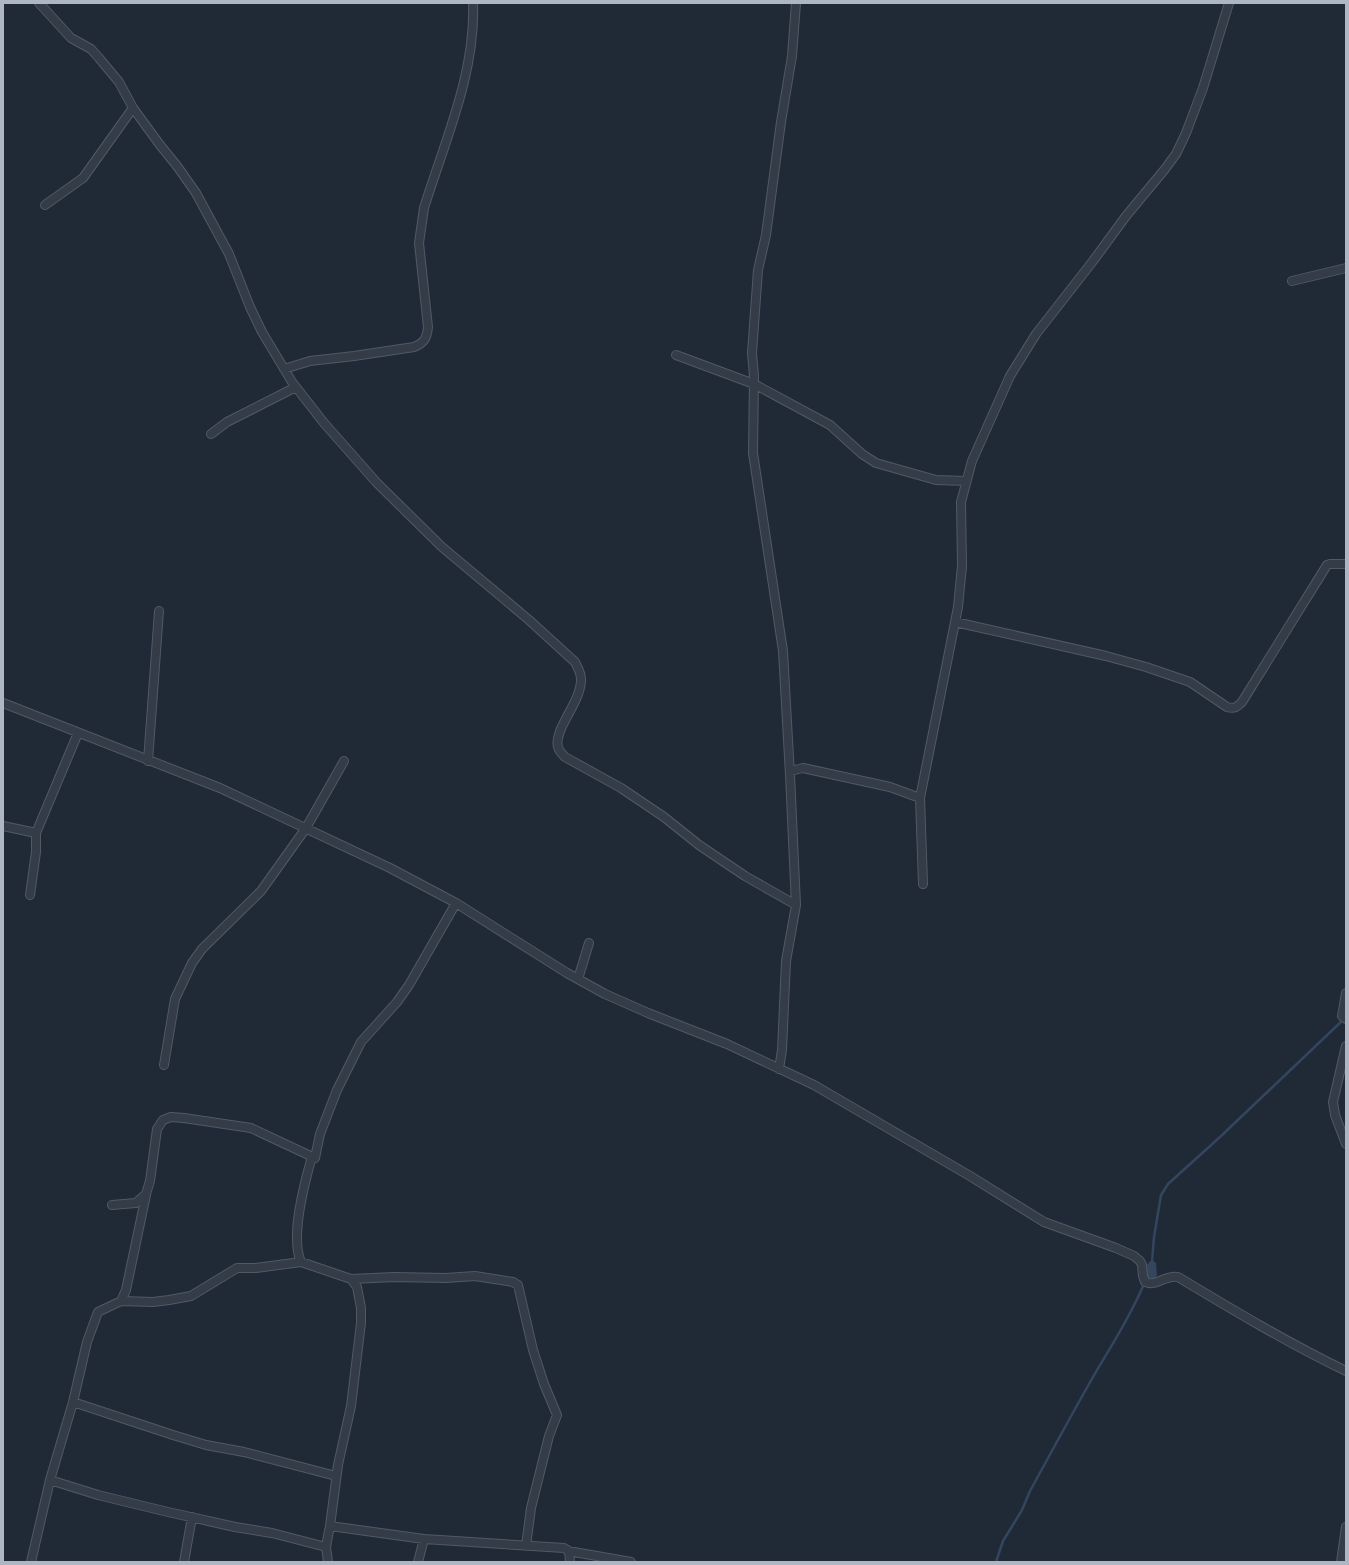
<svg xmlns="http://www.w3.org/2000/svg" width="1349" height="1565" font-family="'Sofia Sans Condensed',sans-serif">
<rect width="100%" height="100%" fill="#202a37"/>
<path fill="#34455e" d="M1152,1260L1156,1263L1157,1275L1153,1280H1146L1144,1270L1149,1262Z"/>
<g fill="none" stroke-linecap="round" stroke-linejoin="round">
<path stroke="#34455e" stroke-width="2.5" d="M1152,1262L1154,1237L1161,1195L1168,1184L1220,1137L1344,1019
M996,1562L1003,1541L1022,1510L1030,1491C1052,1451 1074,1410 1097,1370C1114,1342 1131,1314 1144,1284"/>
<defs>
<path id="minor" d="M39,3L71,38L91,49L99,58L119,82L133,108L160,145L177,166L196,193L229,254L250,307L262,332L292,382L324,423L377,483L442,547L529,620L575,662C578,668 581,673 581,679C582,701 553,730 558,747C559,751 562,754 565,757L621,788L664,817L699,845L745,876L796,905
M45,205L83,178L133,108
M1292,281L1346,268
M676,355L754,384L830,425L862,454L876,463L936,480L966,481
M284,369L310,361L354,356L414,347C424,343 427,338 428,327L419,243L424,208C444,143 476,73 473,3
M211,434L227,422L296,387
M955,622L1106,656L1146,667L1190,682L1227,707C1235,709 1237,707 1242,702L1327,565L1330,564H1346
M3,703L220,788L390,868L456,903L567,973L605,994L648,1013L727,1044L814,1085L970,1176L1044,1222L1116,1248L1134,1256L1140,1261L1142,1265L1143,1276L1145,1282C1157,1287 1166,1274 1178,1277C1233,1310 1288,1343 1346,1371
M148,761L159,611
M790,775V771L803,768L890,787L920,798L958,607L962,566L961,502L972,461L1010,376L1036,334L1093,261L1126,216L1165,169L1176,154L1186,133L1203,88L1229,3
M920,798L923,884
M3,826L36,833
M30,895L36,852V833L78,733
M578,979L589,943
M1346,993L1342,1016L1346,1019
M1346,1046L1333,1102L1335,1115L1346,1144
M164,1065L175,999L192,963L202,949L261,891L306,828L344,761
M779,1069L782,1050L786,961L796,905L790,775L783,651L753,453L754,376L752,353L758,270L766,235L781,122L792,56L796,3
M112,1205L136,1203L146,1194L150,1181L157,1129L163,1120L171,1117L184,1118L251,1128L315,1158
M351,1279L394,1277L446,1278L475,1276L513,1282L518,1285L533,1350L544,1384L557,1415L549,1436L531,1508L526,1546
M121,1301L126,1290L146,1195
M73,1402L173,1435L206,1445L244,1452L336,1476
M50,1480L73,1402L87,1342L98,1312L121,1301L153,1302L169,1300L191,1296L237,1268H256L301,1262
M330,1526L424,1539L564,1548L569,1551L570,1562
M570,1554L574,1552L631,1562
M31,1562L50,1480L98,1495L168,1512L235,1527L272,1533L326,1547
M184,1562L192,1517
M328,1562L326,1547L328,1536L330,1526L338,1465L351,1406L361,1323V1308L357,1287L351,1279L301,1262C290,1237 304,1185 311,1160L315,1158L320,1134L337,1090L361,1042L397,1002L409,985L456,903
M418,1562L424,1539
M1341,1562L1346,1527"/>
</defs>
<use href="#minor" stroke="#515965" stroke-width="10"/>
<use href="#minor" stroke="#343c48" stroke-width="8"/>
</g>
<rect width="1349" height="1565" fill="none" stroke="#aeb6c4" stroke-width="8"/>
</svg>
